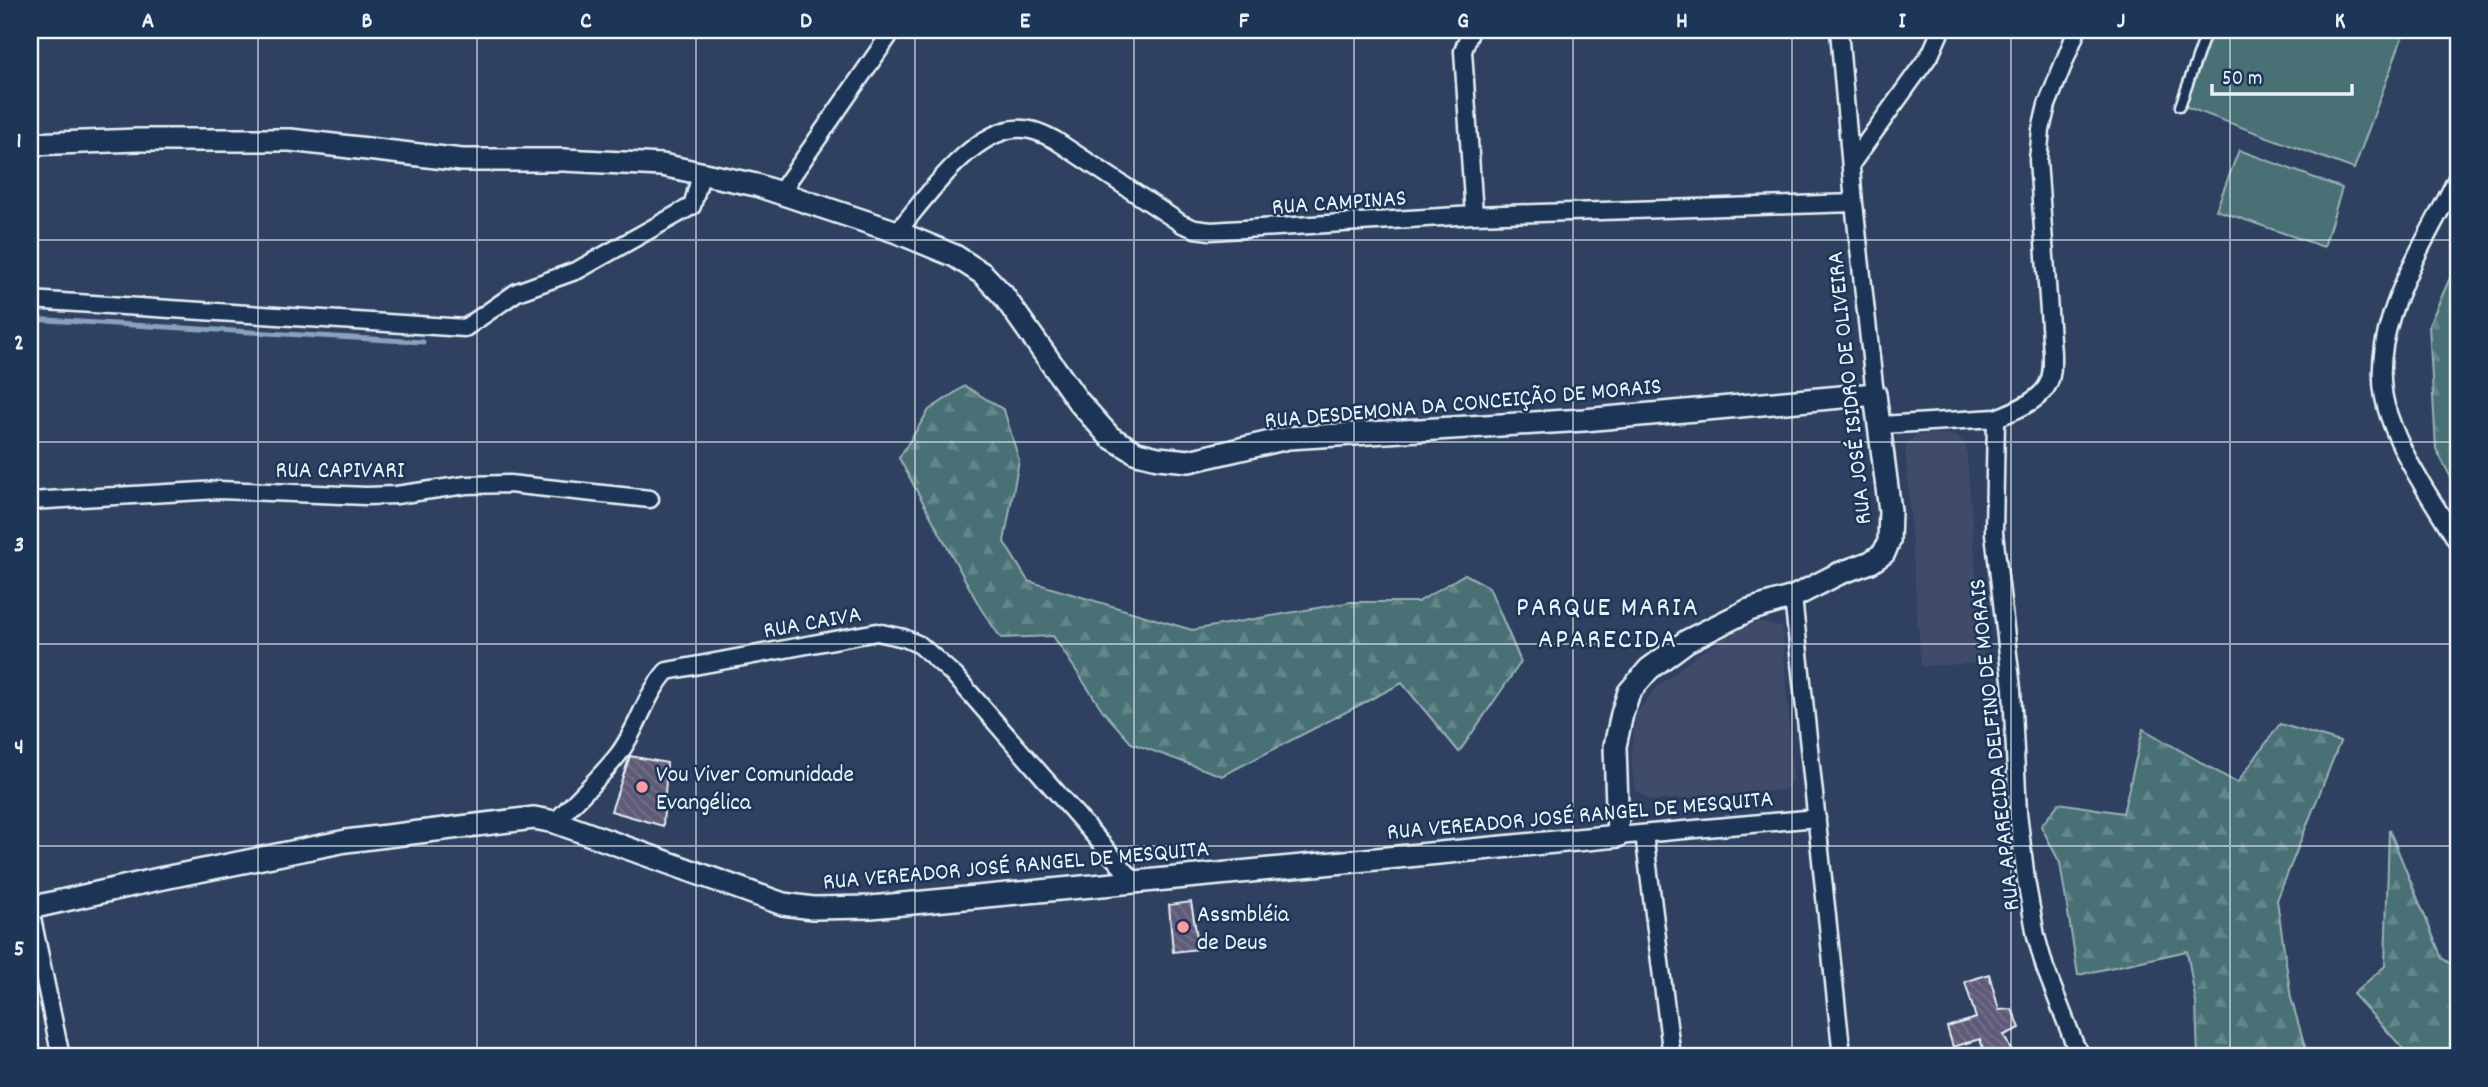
<svg xmlns="http://www.w3.org/2000/svg" width="2488" height="1087" font-family="Dekko,sans-serif">
<defs>
<pattern id="forest-firs" width="22" height="20" patternUnits="userSpaceOnUse" patternTransform="scale(1.75)"><rect width="22" height="20" fill="#4a7175"/><path d="M5 1l3.5 6h-7zM16 11l3.5 6h-7z" fill="#648689"/></pattern>
<pattern id="building-back-hatch" width="6" height="6" patternUnits="userSpaceOnUse" patternTransform="scale(1.75)"><rect width="6" height="6" fill="#5e5a77"/><path d="M-1 5l2 2M0 0l6 6M5-1l2 2" fill="none" stroke="#75728b"/></pattern>
</defs>
<rect width="100%" height="100%" fill="#304061"/>
<filter id="ink" filterUnits="userSpaceOnUse"><feTurbulence type="fractalNoise" baseFrequency=".0143" numOctaves="2"/><feDisplacementMap in="SourceGraphic" scale="14" xChannelSelector="R" yChannelSelector="G"/><feConvolveMatrix kernelMatrix="1 2 1 2 8 2 1 2 1" color-interpolation-filters="sRGB"/></filter>
<g filter="url(#ink)">
<path fill="#414b6b" d="M1941,434L1957,436L1966,445L1983,663L1921,666L1905,445L1916,435Z
M1759,622L1782,627L1793,779L1785,790L1652,801L1634,790L1631,750L1637,713L1657,687L1697,655L1737,630Z"/>
<path fill="url(#forest-firs)" stroke="#99b1b6" stroke-width="2" d="M2458,260V491L2436,449L2429,325Z
M965,386L1004,410L1019,460L1004,542L1028,581L1192,630L1351,602H1418L1465,574L1489,587L1521,662L1459,752L1402,683L1222,776L1131,743L1103,711L1053,636L1001,638L981,609L899,458L929,410Z
M2280,724L2340,742L2277,900L2291,998L2308,1057H2198L2196,1003L2187,951L2078,975L2060,863L2041,826L2059,803L2123,813L2143,729L2237,783Z
M2389,829L2442,958L2458,969V1057H2411L2353,994L2385,966Z"/>
<path fill="#4a7175" stroke="#99b1b6" stroke-width="2" d="M2212,30H2405L2354,169L2184,106Z
M2239,150L2342,188L2324,247L2216,210Z"/>
<g fill="none" stroke-linecap="round" stroke-linejoin="round">
<path stroke="#8aa1bb" stroke-width="5" d="M30,319L423,342"/>
</g>
<path fill="url(#building-back-hatch)" stroke="#e8f1f8" stroke-width="2" d="M630,756L667,763L663,826L611,811Z
M1191,902L1199,949L1173,952L1169,905Z
M1989,974L1999,1010L2012,1009L2020,1028L2004,1035L2014,1057H1986L1980,1039L1953,1047L1947,1027L1976,1018L1965,982Z"/>
<g fill="none" stroke-linecap="round" stroke-linejoin="round">
<defs>
<path id="lane" d="M2180,106L2207,30"/>
<path id="street" d="M1471,30L1463,51L1474,215
M1839,30L1854,203L1875,394
M1851,164L1931,53L1941,30
M2458,176C2424,247 2360,335 2389,416C2404,461 2434,502 2458,543
M780,193L893,30
M897,232C925,199 964,141 1008,130C1026,126 1040,132 1055,140L1182,224L1195,229L1211,231L1474,215L1854,203
M30,300L465,328L517,292L578,270L692,206L702,172
M1996,418L1994,533L2012,689L2018,813L2026,880L2036,936L2045,968L2075,1045L2083,1057
M1881,425L1996,418C2012,412 2038,402 2047,386C2053,376 2052,364 2052,353L2038,160L2041,130L2047,105L2077,30
M30,501L219,490L366,496L396,495L466,485L509,484L650,499
M1793,597L1842,1057
M555,822C576,800 599,779 618,755C638,729 645,695 667,671L877,632L904,638L920,645L955,676L1134,881
M1644,834L1672,1057
M1618,836L1817,818
M30,909L61,1057"/>
<path id="secondary" d="M30,144L138,140H290L462,160H564L662,165L756,185L897,232L955,256L983,274L1003,295L1078,401L1110,437L1137,453L1158,458L1189,461L1288,438L1584,420L1875,394L1890,511L1889,541L1884,553L1871,562L1838,574L1793,597L1749,610L1687,641L1649,669L1629,692L1622,714L1615,746L1618,836L871,907L813,908L783,904L555,822L534,818L346,841L159,879L30,908"/>
</defs>
<use href="#lane" stroke="#e8f1f8" stroke-width="13"/>
<use href="#street" stroke="#e8f1f8" stroke-width="21"/>
<use href="#secondary" stroke="#e8f1f8" stroke-width="26"/>
<use href="#lane" stroke="#1d3557" stroke-width="8"/>
<use href="#street" stroke="#1d3557" stroke-width="16"/>
<use href="#secondary" stroke="#1d3557" stroke-width="21"/>
</g>
</g>
<path fill="none" stroke="#e8f1f8" stroke-width="2" stroke-opacity="0.55" d="M258,30V1057M477,30V1057M696,30V1057M915,30V1057M1134,30V1057M1354,30V1057M1573,30V1057M1792,30V1057M2011,30V1057M2230,30V1057M30,240H2458M30,442H2458M30,644H2458M30,846H2458"/>
<g fill="#ff9aa2" stroke="#1d3557" stroke-width="2.5">
<circle cx="642" cy="787" r="7"/>
<circle cx="1183" cy="927" r="7"/>
</g>
<g text-anchor="middle" stroke-width="5" stroke-linejoin="round" paint-order="stroke">
<g font-size="24" fill="#e8f1f8" stroke="#1d3557">
<text transform="translate(1339 201) rotate(-4)" y="8">RUA CAMPINAS</text>
<text transform="translate(1848 388) rotate(-96)" y="8">RUA JOSÉ ISIDRO DE OLIVEIRA</text>
<text transform="translate(1463 402) rotate(-5)" y="8">RUA DESDEMONA DA CONCEIÇÃO DE MORAIS</text>
<text x="340" y="477">RUA CAPIVARI</text>
<text transform="translate(812 621) rotate(-10)" y="8">RUA CAIVA</text>
<text transform="translate(1993 745) rotate(-96)" y="8">RUA APARECIDA DELFINO DE MORAIS</text>
<text transform="translate(1580 814) rotate(-5)" y="8">RUA VEREADOR JOSÉ RANGEL DE MESQUITA</text>
<text transform="translate(1016 864) rotate(-5)" y="8">RUA VEREADOR JOSÉ RANGEL DE MESQUITA</text>
</g>
<g font-size="24" fill="#e8f1f8" stroke="#1d3557" text-anchor="start">
<text x="656" y="781">Vou Viver Comunidade<tspan x="656" dy="28">Evangélica</tspan></text>
<text x="1197" y="921">Assmbléia<tspan x="1197" dy="28">de Deus</tspan></text>
</g>
<g font-size="28" letter-spacing="2" fill="#e8f1f8" stroke="#1d3557">
<text x="1608" y="615">PARQUE MARIA<tspan x="1608" dy="32">APARECIDA</tspan></text>
</g>
</g>
<rect width="2488" height="1087" fill="none" stroke="#1d3557" stroke-width="77"/>
<path d="M2212 84v10h140v-10" fill="none" stroke="#e8f1f8" stroke-width="3.5"/>
<text x="2222" y="84" font-size="21" fill="#e8f1f8" stroke="#1d3557" stroke-width="5" paint-order="stroke">50 m</text>
<rect x="38" y="38" width="2412" height="1010" fill="none" stroke="#e8f1f8" stroke-width="2.5"/>
<g font-size="23" text-anchor="middle" font-weight="bold" fill="#e8f1f8">
<text x="148" y="27">A</text>
<text x="367" y="27">B</text>
<text x="586" y="27">C</text>
<text x="806" y="27">D</text>
<text x="1025" y="27">E</text>
<text x="1244" y="27">F</text>
<text x="1463" y="27">G</text>
<text x="1682" y="27">H</text>
<text x="1902" y="27">I</text>
<text x="2121" y="27">J</text>
<text x="2340" y="27">K</text>
<text x="19" y="147">1</text>
<text x="19" y="349">2</text>
<text x="19" y="551">3</text>
<text x="19" y="753">4</text>
<text x="19" y="955">5</text>
</g>
</svg>
